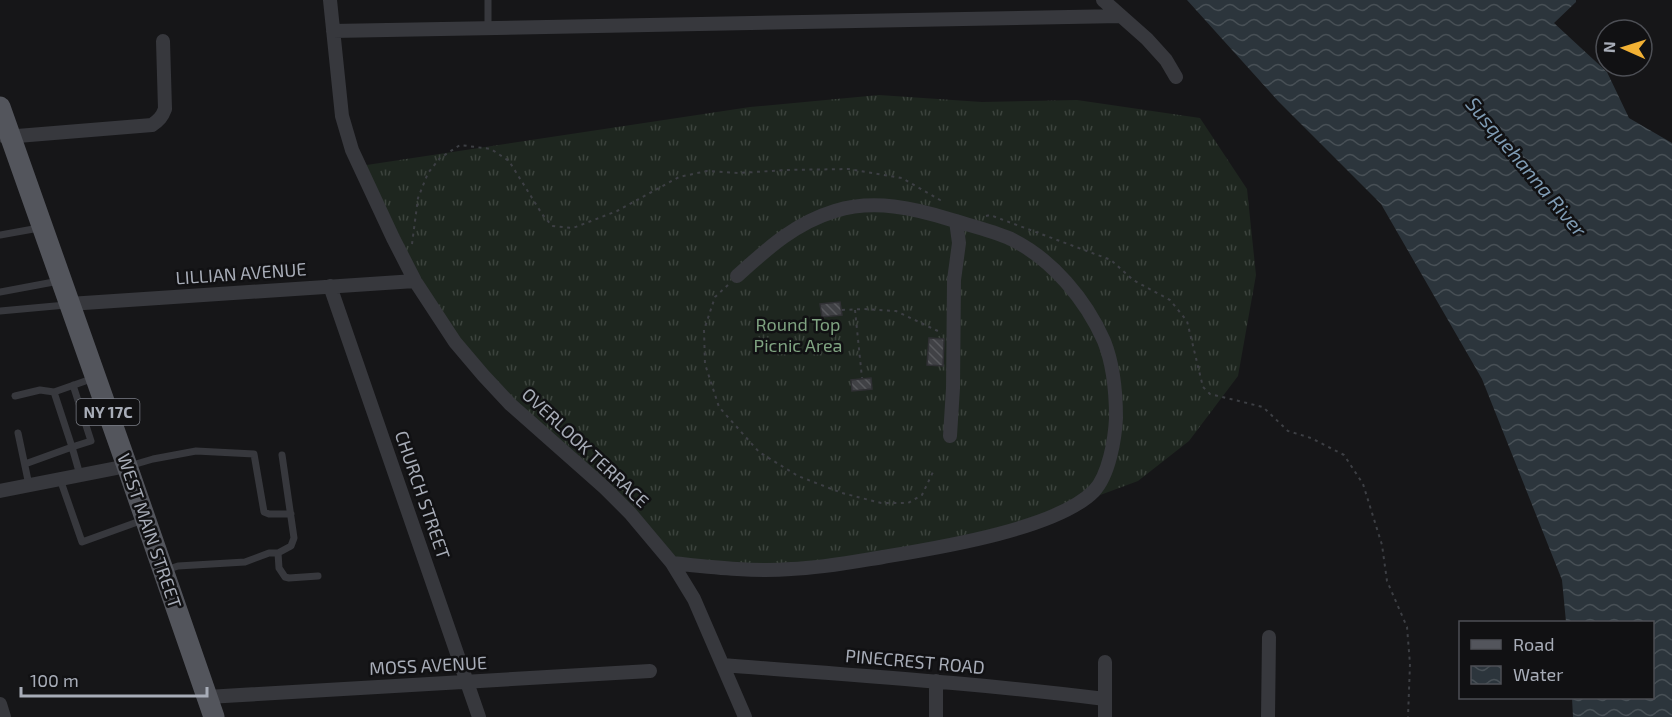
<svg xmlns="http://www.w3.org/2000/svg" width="1672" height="717" font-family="'Exo 2',sans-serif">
<defs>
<pattern id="grass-tufts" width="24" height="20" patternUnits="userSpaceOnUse" patternTransform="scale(1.5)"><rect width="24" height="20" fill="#1e261f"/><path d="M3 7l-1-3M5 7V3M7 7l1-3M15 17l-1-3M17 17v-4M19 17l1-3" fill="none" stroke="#3c433d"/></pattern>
<pattern id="water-waves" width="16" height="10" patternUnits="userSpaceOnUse" patternTransform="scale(1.5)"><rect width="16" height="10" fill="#2c353c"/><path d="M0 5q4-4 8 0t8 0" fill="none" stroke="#485056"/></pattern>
<pattern id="building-back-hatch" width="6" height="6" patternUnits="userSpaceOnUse" patternTransform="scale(1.5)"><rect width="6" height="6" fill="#404145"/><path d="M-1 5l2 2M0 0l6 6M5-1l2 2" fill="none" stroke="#595a5e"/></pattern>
</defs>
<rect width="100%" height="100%" fill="#161618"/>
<path fill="url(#grass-tufts)" d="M879,95L982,102L1077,100L1200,118L1247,189L1256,275L1238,376L1189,441L1138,481L987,537L825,567L672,563L510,404L415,281L360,166L750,107Z"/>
<path fill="url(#water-waves)" d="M1187,0H1576V2L1554,23L1607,72L1629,118L1672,143V717H1573L1572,698H1652V622H1566L1562,580L1482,379L1381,204L1278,101Z"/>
<path fill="url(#building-back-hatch)" stroke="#303034" stroke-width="1.5" d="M840,302L842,315L822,317L820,304Z
M929,338L944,339L943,366L927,365Z
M871,378L872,389L852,391L851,380Z"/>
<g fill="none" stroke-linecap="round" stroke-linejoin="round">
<path stroke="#3d3f44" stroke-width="2" stroke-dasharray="3 4.5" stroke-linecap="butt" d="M986,216L990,215L1111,260L1133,280L1170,300L1187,321L1203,387L1210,394L1263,407L1288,431L1311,438L1344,455L1363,484L1382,545L1387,581L1407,627L1410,664L1408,717
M412,244L418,198L428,173L440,158L460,145L491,149L509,161L542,214L552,226L573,228L617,211L679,177L707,171L739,173L786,170L848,169L902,178L940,200V203
M728,285L715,297L704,330L705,364L719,407L759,452L798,476L842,493L881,503H908L922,495L933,472
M842,310L863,309L896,311L942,333
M855,310L862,378"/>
<path stroke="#37383d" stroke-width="7" d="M488,0V28
M0,235L39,228
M0,292L59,281
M0,311L66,305
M73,385L91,441L72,447L80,475
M15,396L40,390L54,392
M18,433L29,485
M25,464L72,447L54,392L94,378
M129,466L153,459L196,451L254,454L264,512L269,514H291
M60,479L82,542L143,520
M278,553L279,568L285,577L289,578L318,576
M166,570L178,566L245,562L269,553H278L291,546L294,538L282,455"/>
<path stroke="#37383d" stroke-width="14" d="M330,0L342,116L352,150L393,238L415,281L455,342L483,375L510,404L605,488L630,513L672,563L694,599L745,717
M1103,0L1147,39L1166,60L1176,77
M333,31L1121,16
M5,137L152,125C159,120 162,117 165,109L163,41
M330,286L479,717
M69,304L415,281
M950,436L953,388L954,280L959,243L956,221
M0,491L127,466
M672,563C711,567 751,572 791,569C822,568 853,562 883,557C937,548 1057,529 1094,491C1109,475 1115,439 1116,418C1116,392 1114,366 1104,341C1086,300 1052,259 1011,239C993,231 972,226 952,220C914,208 874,199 835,211C795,223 767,249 737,276
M723,665C850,675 978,683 1105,699
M207,697L650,671
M0,704L4,717
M936,717V681
M1105,717V662
M1268,717L1269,637"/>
<path stroke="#53555c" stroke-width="21" d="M0,107L127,466L214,717"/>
</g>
<g text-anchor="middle" stroke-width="5" stroke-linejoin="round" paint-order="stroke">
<rect fill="#111113" stroke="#7b7e86" stroke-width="1.5" x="76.5" y="399" width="63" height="26" rx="4.5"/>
<g font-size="16" font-weight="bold" fill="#a8adb8">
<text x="108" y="418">NY 17C</text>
</g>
<g font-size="18" fill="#a8adb8" stroke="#111113">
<text transform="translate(241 274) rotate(-4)" y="6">LILLIAN AVENUE</text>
<text transform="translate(585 448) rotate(43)" y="6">OVERLOOK TERRACE</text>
<text transform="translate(422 495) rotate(71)" y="6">CHURCH STREET</text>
<text transform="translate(149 531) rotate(71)" y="6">WEST MAIN STREET</text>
<text transform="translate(915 662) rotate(5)" y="6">PINECREST ROAD</text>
<text transform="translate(428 666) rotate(-3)" y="6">MOSS AVENUE</text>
</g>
<g font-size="18" fill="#7fa381" stroke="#111113">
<text x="798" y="331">Round Top<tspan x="798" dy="21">Picnic Area</tspan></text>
</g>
<g font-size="20" font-style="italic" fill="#7f9bb3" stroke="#111113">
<text transform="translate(1526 167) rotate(50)" y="7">Susquehanna River</text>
</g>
</g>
<rect x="1459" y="621" width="195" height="78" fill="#111113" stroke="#4d4f55" stroke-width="1.5"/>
<rect x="1471" y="640" width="30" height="9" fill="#53555c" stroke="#4d4f55" stroke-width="1.5"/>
<text x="1513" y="651" font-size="18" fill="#a8adb8">Road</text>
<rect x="1471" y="666" width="30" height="18" fill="url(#water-waves)" stroke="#4d4f55" stroke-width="1.5"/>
<text x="1513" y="681" font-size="18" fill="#a8adb8">Water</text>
<g transform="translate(1624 48) rotate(273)"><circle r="28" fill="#111113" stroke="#4d4f55" stroke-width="1.5"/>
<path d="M0-4.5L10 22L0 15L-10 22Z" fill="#f2b134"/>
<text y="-9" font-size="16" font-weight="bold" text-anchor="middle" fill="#a8adb8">N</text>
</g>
<path d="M21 687v9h186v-9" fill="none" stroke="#a8adb8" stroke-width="3"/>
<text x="30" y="687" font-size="18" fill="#a8adb8" stroke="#111113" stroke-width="4.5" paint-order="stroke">100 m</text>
</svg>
